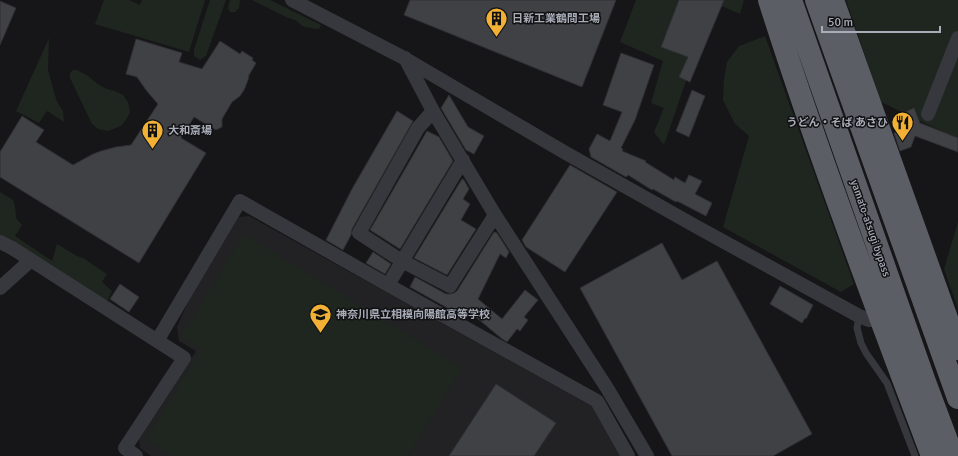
<svg xmlns="http://www.w3.org/2000/svg" width="958" height="456" font-family="Signika,'Noto Sans JP',sans-serif">
<rect width="100%" height="100%" fill="#161618"/>
<path fill="#222225" d="M249,216L593,407L621,456H151L140,448L139,439L196,351L179,341L177,327L188,302L239,217Z"/>
<path fill="#1e261f" d="M104,0H129L140,5L142,0H205L189,52L95,24Z
M210,0H226L206,56L200,60L194,56V50Z
M230,0H240L239,8L235,12H230L228,8Z
M252,0H270L321,25L319,29L304,27L295,20L286,17Z
M636,0H744L740,14L724,7L711,8L664,145L654,132L664,108L651,103L663,61L620,42Z
M846,0H958V139L881,102Z
M765,36L854,284L841,292L723,227L749,136L735,124L723,100L724,79L727,62L739,46Z
M49,38L48,70L57,102L63,111L64,122L47,111L39,123L16,111Z
M73,70H77L88,76L99,85L107,89L115,91L123,95L128,102L130,112L126,120L121,126L108,131L98,129L92,124L70,78V73Z
M0,192L13,200L15,205L16,218L22,225L15,236L52,261L57,244L77,256L83,258L107,274L102,282L112,291L107,302L0,237Z
M958,222V309L944,269Z
M244,234L462,368L408,456H171L146,440L201,349L181,337Z"/>
<path fill="#404145" stroke="#303034" d="M410,0H616L582,87L404,15Z
M679,0H724L690,82L679,77L688,57L661,47Z
M0,1L16,8L0,45Z
M136,39L182,53L179,62L202,69L220,41L240,54L242,51L253,58L252,60L256,63L249,75L248,80L244,90L240,96L232,102L222,119V127L216,130L194,117L181,138L206,153L139,263L0,177V152L22,116L44,130L36,142L73,165L93,154L101,151L116,147L131,145L158,104L146,90L137,77L126,74Z
M621,53L654,65L635,120L621,148L623,149L622,151L646,161L645,162L674,180L675,177L685,183L689,175L702,181L695,194L712,203L706,216L677,201L676,202L653,189L652,190L628,175L626,177L591,157L589,149L597,134L610,141L622,112L603,105Z
M692,90L705,96L689,137L676,131Z
M449,95L468,127L484,136L474,154L466,150L441,108Z
M914,108L920,123L958,138V152L915,136L911,147L900,151L894,133L901,130L896,116Z
M397,111L413,121L352,229L351,235L343,250L326,240L352,189Z
M427,131L439,137L453,161L400,249L370,230Z
M570,165L617,192L565,272L526,247L522,240Z
M462,179L464,180L469,189L463,199L470,204L461,220L476,229L447,275L414,258Z
M494,232L497,233L509,252L506,258L500,254L478,299L502,319L525,290L538,300L524,317L528,320L520,331L517,329L507,342L501,338L465,308L460,315L410,287L415,277L446,294H450L454,293L457,291Z
M662,243L682,280L717,261L812,434L773,456H672L580,288Z
M373,252L391,264L385,274L366,263Z
M120,284L139,297L129,312L110,299Z
M780,286L813,305L806,319L805,318L802,323L770,304Z
M496,384L556,423L534,456H449Z"/>
<g fill="none" stroke-linecap="round" stroke-linejoin="round">
<path stroke="#37383d" stroke-width="7" d="M859,316L857,328L861,343L866,353L887,383L915,456"/>
<path stroke="#37383d" stroke-width="14" d="M292,0L404,58L564,152L697,227L859,316L869,320L880,319
M405,58L433,111L495,215L607,388L647,456
M433,111L418,128L359,233L402,261L450,286L495,215
M928,114L958,38
M0,242L12,248L184,358L125,448L136,456
M388,285L463,160
M0,288L31,260
M157,341L240,201L388,285L597,401L628,456"/>
<path stroke="#5b5e65" stroke-width="22" d="M769,0C818,154 875,305 932,456
M791,0L925,382L953,456
M816,0L958,398
M833,0L958,349"/>
</g>
<defs>
<symbol id="building-pin" viewBox="-11 -11 22 30"><path d="M0 17L-7.5 6A9.5 9.5 0 1 1 7.5 6Z" fill="#f2b134" stroke="#111113"/><path d="M-4-6H4V6H1V3H-1V6H-4ZM-2.5-4.3h1.7v1.8h-1.7ZM.8-4.3h1.7v1.8H.8ZM-2.5-1h1.7V.8h-1.7ZM.8-1h1.7V.8H.8Z" fill="#111"/></symbol>
<symbol id="restaurant-pin" viewBox="-11 -11 22 30"><path d="M0 17L-7.5 6A9.5 9.5 0 1 1 7.5 6Z" fill="#f2b134" stroke="#111113"/><path d="M-5-6h1v4h1v-4h1v4h1v-4h1v5L-1.5 .5V6h-2V.5L-5-1ZM5-6V6H3V1.5H1.5Q1.5-4 5-6Z" fill="#111"/></symbol>
<symbol id="school-pin" viewBox="-11 -11 22 30"><path d="M0 17L-7.5 6A9.5 9.5 0 1 1 7.5 6Z" fill="#f2b134" stroke="#111113"/><path d="M0-5L7-2L0 1L-7-2ZM-4 1L0 2.5L4 1V4Q0 6-4 4Z" fill="#111"/></symbol>
</defs>
<g fill-rule="evenodd">
<use href="#building-pin" x="484" y="6" width="25" height="34"/>
<use href="#restaurant-pin" x="890" y="110" width="25" height="34"/>
<use href="#building-pin" x="140" y="118" width="25" height="34"/>
<use href="#school-pin" x="308" y="302" width="25" height="34"/>
</g>
<g text-anchor="middle" stroke-width="3" stroke-linejoin="round" paint-order="stroke">
<g font-size="11" font-weight="bold" fill="#a8adb8" stroke="#111113" text-anchor="start">
<text x="512" y="22">日新工業鶴間工場</text>
<text x="888" y="126" text-anchor="end">うどん・そば あさひ</text>
<text x="168" y="134">大和斎場</text>
<text x="336" y="318">神奈川県立相模向陽館高等学校</text>
</g>
<g font-size="11" fill="#a8adb8" stroke="#111113">
<text transform="translate(871 228) rotate(71)" y="4">yamato-atsugi bypass</text>
</g>
</g>
<path d="M822 26v6h118v-6" fill="none" stroke="#a8adb8" stroke-width="2"/>
<text x="828" y="26" font-size="12" fill="#a8adb8" stroke="#111113" stroke-width="3" paint-order="stroke">50 m</text>
</svg>
